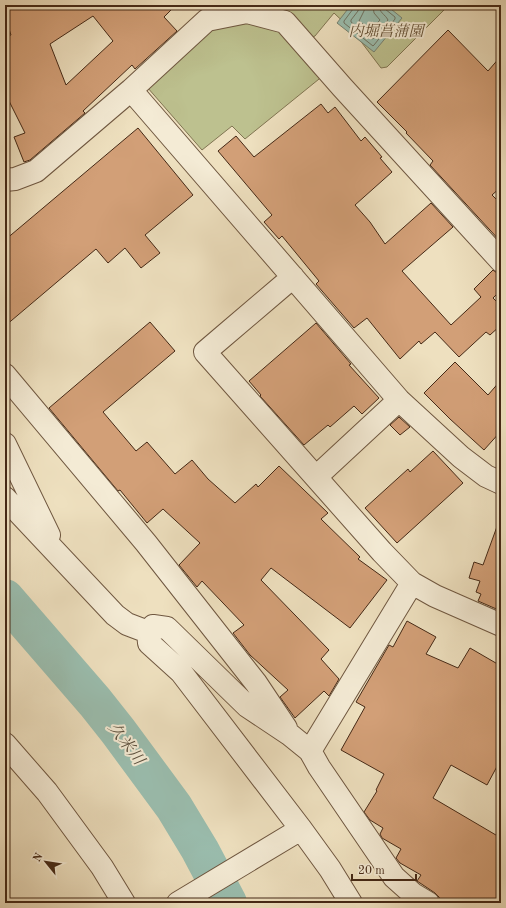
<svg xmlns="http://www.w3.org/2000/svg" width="506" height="908" font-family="'Old Standard TT','Noto Serif JP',serif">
<rect width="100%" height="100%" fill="#eee0bf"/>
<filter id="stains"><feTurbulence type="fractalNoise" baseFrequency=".005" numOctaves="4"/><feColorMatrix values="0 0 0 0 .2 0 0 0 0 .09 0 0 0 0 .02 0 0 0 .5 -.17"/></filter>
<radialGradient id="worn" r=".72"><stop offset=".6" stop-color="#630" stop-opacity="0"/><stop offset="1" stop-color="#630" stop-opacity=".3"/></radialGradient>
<path fill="#bdc18f" stroke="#817552" d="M290,5H449L387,67L381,68L353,31L334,13L315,36L303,41L285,22L287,8Z
M233,19L281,29L324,75L245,139L232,126L202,150L147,87L211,25Z"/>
<path fill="#9abdae" stroke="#788271" d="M351,5H386L402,18L374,52L337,23Z"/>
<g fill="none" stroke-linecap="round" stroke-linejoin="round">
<path stroke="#707362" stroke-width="1" d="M354,5L353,9L344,21V23L373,46L374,45L395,19V17L385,9L384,5
M359,5L358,11L351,20V22L372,39L374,38L388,20C385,14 379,13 379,5
M365,5L364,11L359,21L371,30L380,20L374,13L373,5"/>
<path stroke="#9abdae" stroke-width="38" d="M5,598L95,702L118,731L174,807L200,850L228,903"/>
</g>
<path fill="#d29f77" stroke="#452916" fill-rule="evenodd" d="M5,5H176L164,17L177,31L135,69L132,65L83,111L85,113L30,160L24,162L14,137L25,133L5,93V37L11,35L5,17ZM93,16L113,41L66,85L50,44Z
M448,30L488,71L501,56V187L492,195L501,204V242L430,165L433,161L406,133L407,132L377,102Z
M321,104L328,113L335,107L361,141L365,137L382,157L380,158L392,172L355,205L370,222L385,244L431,203L453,227L402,271L451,325L481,297L474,289L493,270L497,273H501V290L493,298L501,306V325L490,335L486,332L459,357L435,332L421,344L419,341L400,359L367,318L354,328L316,284L319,281L282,236L279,239L264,222L272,215L218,151L236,136L254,157Z
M138,128L193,195L145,235L160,253L141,268L125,248L108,263L96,249L5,326V240Z
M150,322L175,351L103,412L136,451L147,442L175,474L192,460L208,479L235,503L256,484L258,487L279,466L328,513L321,519L360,557L358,559L387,580L350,628L271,568L261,580L329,650L321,659L339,679L329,696L324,691L295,718L280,697L288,690L250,655L233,633L244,625L202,581L197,587L179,565L200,543L163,509L147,523L120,490L118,491L49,408Z
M316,323L351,364L349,365L379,398L362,414L354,406L330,427L328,425L304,445L260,396L261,395L249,381Z
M455,362L488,395L501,380V431L484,450L450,419L424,393Z
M399,417L410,427L400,435L390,425Z
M433,451L463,483L397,543L365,508L408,469L410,472Z
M499,521H501V611L478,601L481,594L476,592L480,581L469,578L474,562L483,565Z
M407,621L436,637L426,654L458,668L470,648L501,666V759L487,785L451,765L433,798L501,838V903H445L440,899L439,897L435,893L417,881L421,875L400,863L396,858L401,849L382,838L380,834L383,828L370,820L364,812L377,791L376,790L384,774L341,750L365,707L356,702L389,645L393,647Z"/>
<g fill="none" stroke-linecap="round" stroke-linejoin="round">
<defs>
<path id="minor" d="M131,90L399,400L461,457L486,476L501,483
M5,180L15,179L36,171L131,90L207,20L247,12L285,22L342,87L501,261
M293,277L205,352L382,552L412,583L435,596L501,625
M5,375L146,543L256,683L286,728
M5,444L49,535
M316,477L399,400
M5,498L115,615L127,624L148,632L153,626L167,628L247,706L289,734L310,751L319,767L394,877L413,894L428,903
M148,632L149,643L181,672L301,829L330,869L351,903
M5,744L47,792L102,867L124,903
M310,751L412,583
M178,903L301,829"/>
</defs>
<use href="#minor" stroke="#6f5740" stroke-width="24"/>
<use href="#minor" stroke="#f4ebd5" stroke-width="22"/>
</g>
<g text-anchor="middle" stroke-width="4" stroke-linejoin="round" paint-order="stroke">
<g font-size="15" font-style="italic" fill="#634f34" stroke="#f4ebd5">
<text x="386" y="36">内堀菖蒲園</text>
</g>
<g font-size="16" font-style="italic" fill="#5a4e3c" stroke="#f4ebd5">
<text transform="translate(127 743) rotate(53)" y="6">久米川</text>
</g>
</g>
<rect width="506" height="908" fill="none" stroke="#eee0bf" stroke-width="20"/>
<rect x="6" y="6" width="494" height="896" fill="none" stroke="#452916" stroke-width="2"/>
<rect x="10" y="10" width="486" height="888" fill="none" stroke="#452916"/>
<g transform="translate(46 862) rotate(300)" stroke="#f4ebd5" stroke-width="3" paint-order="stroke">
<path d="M0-3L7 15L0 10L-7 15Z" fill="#452916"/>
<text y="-6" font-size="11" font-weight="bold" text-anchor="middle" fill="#452916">N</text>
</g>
<path d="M352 874v6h64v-6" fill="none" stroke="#452916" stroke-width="2"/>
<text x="358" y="874" font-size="12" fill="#452916" stroke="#f4ebd5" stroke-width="3" paint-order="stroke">20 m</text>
<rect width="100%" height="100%" filter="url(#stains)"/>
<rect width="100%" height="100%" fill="url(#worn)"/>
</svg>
